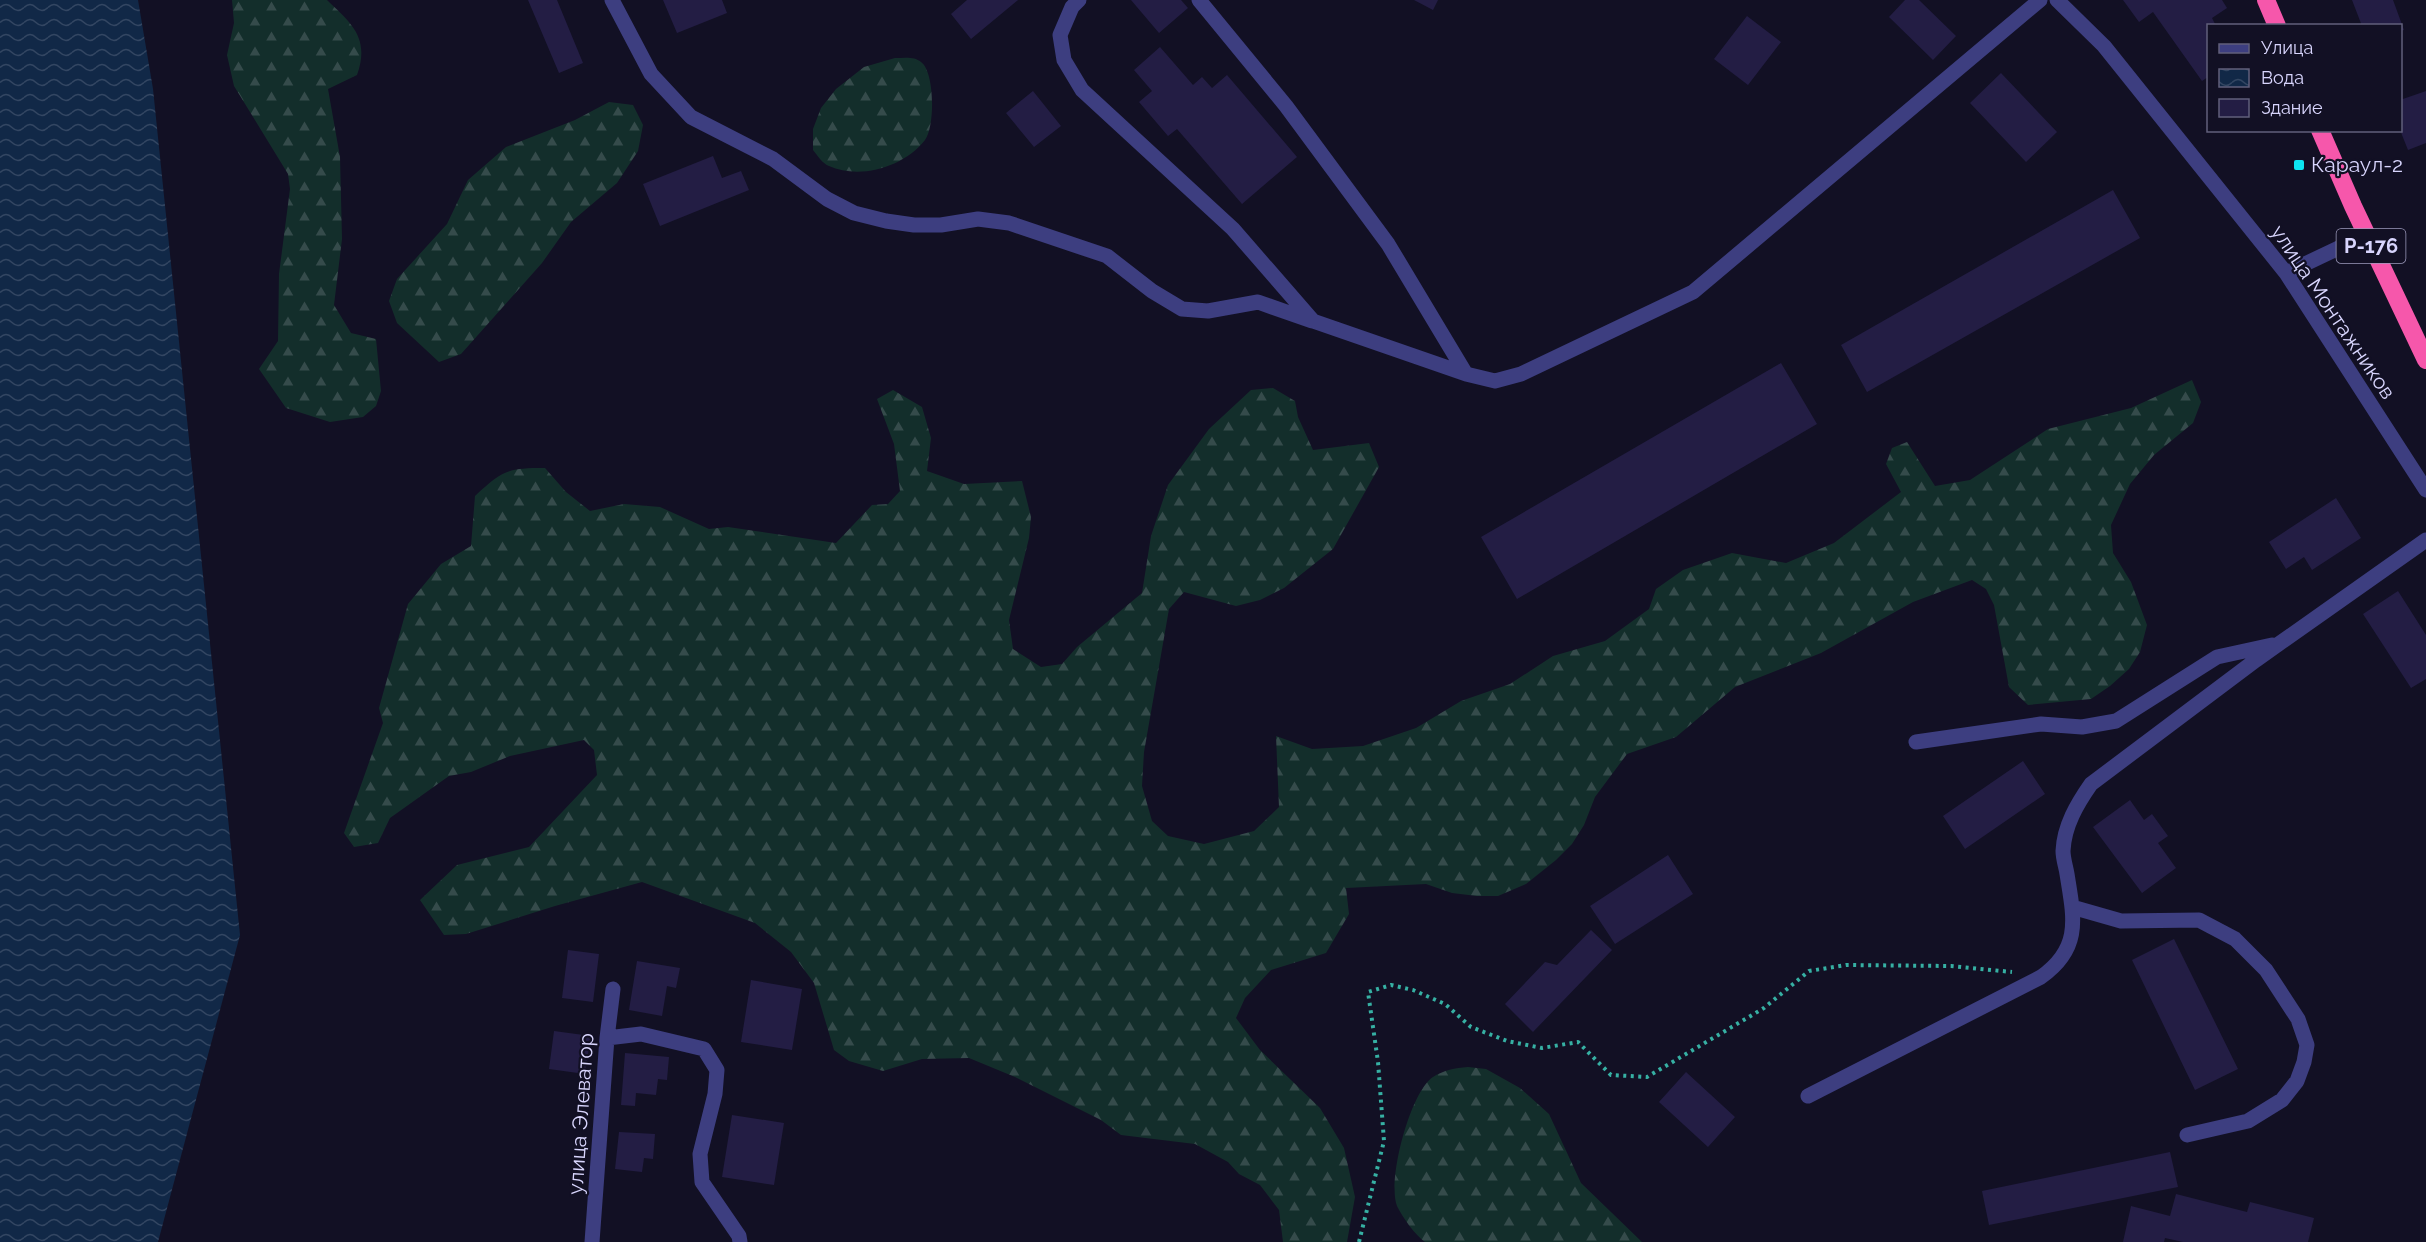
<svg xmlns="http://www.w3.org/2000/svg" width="2426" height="1242" font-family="Raleway,sans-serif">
<defs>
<pattern id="forest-firs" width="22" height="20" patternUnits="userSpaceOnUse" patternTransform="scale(1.5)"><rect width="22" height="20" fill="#132e2b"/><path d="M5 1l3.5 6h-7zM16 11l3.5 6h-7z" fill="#354b4b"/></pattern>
<pattern id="water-waves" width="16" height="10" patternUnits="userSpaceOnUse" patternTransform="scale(1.5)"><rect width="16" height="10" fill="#112847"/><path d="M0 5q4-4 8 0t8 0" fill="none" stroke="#334662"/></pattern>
</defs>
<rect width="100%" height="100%" fill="#121024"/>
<path fill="url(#forest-firs)" d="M232,0H327C352,24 370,38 357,75L328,89L340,157L342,239L334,305L351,333L376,339L381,391L376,406L363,417L330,422L286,408L259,369L278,341L279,274L290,189L288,174L234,86L227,55L234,23Z
M895,58C904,58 914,56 921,62C935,72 935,127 925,140C904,167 860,180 829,166C823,164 817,155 813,150V129L821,108L836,89L864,67Z
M609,102L633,105L643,125L638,151L617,183L571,222L542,263L461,354L439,362L397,323L389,301L397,279L447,224L468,180L506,147L575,120Z
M2192,380L2201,402L2193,423L2154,455L2130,484L2111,525L2113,553L2131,582L2147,625L2140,652L2129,669L2110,686L2091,699L2028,705L2009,687L1994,605L1986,589L1972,580L1913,602L1821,653L1735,687L1676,737L1627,754L1595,797L1584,825L1572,844L1556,860L1526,884L1498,896H1477L1452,893L1426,884L1346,888L1349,914L1326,953L1271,970L1245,998L1236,1018L1260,1050L1320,1108L1344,1148L1355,1197L1347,1242H1283L1279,1210L1260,1185L1239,1174L1228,1162L1195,1144L1121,1135L1101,1120L1015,1077L969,1058L922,1059L883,1071L849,1061L834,1050L814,983L791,952L755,923L642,882L555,906L466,934L444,935L420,900L457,865L529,847L597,775L594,750L584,740L510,756L471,772L449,776L390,818L378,843L354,847L344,833L383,723L379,708L408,604L441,564L471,546L475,496C503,470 508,468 545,468L566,492L590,511L624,504L660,507L709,529L728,527L836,543L872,505L888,504L900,491L894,444L877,399L893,390L922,407L931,438L927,471L964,484L1022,481L1031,517L1029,538L1009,620L1013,649L1041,667L1062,664L1077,647L1142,593L1151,536L1168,485L1209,429L1251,390L1273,388L1295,401L1298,417L1313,450L1369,443L1379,467L1333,549L1284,588L1260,600L1236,606L1184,592L1169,609L1144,752L1142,786L1152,821L1168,836L1204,844L1254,831L1279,807L1276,736L1312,749L1363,746L1416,728L1461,701L1510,684L1553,656L1605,641L1649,609L1656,589L1683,570L1732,553L1786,563L1834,543L1901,492L1886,464L1892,448L1907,442L1935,486L1970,480L2048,429L2131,408Z
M1468,1067L1486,1069L1520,1088L1549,1114L1581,1183L1642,1242H1425C1415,1235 1403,1218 1397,1206C1387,1181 1410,1092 1433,1077C1444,1070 1455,1068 1468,1067Z"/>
<path fill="url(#water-waves)" d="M0,0H138L153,89L240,935L158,1242H0Z"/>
<path fill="#231d44" d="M528,0H557L583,63L559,73Z
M663,0H722L727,13L677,33Z
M967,0H1018L971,39L951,14Z
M1131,0H1181L1188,8L1159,33Z
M1414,0H1438L1433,10Z
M1905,0H1919L1956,36L1933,60L1889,17Z
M2123,0H2222L2227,8L2212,18L2216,26H2208V77L2202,81L2153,12L2139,22Z
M2352,0H2393L2404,30L2400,31V26H2362Z
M1747,16L1781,42L1748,85L1714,59Z
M1160,47L1193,85L1202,77L1212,88L1227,75L1297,157L1242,204L1177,129L1168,136L1139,102L1152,91L1134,70Z
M2001,73L2057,132L2026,162L1970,103Z
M1033,91L1061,126L1034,147L1006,113Z
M2426,91V143L2408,150L2400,130V100Z
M713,156L722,178L741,171L749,190L660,226L643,184Z
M2113,190L2140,238L1867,392L1841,345Z
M1781,363L1817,424L1517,599L1481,537Z
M2336,498L2361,538L2312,570L2304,557L2286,569L2269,542Z
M2398,591L2426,635V679L2411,688L2363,614Z
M2023,761L2045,794L1965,849L1943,816Z
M2130,800L2144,820L2152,814L2168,836L2158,843L2176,868L2142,893L2093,827Z
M1668,855L1693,894L1615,944L1590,906Z
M1591,930L1612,950L1533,1032L1505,1004L1545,962L1557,965Z
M2174,939L2238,1069L2195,1090L2132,960Z
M568,950L599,954L593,1002L562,998Z
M637,961L680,968L676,988L667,986L662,1016L629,1010Z
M751,980L802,989L792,1050L741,1042Z
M554,1031L591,1036L585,1074L549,1069Z
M625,1053L669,1057L667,1080L658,1079L656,1095L636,1093L635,1106L621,1105Z
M1686,1072L1735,1117L1708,1147L1659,1102Z
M732,1115L784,1123L774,1185L722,1177Z
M619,1132L655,1134L653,1159L644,1158L642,1172L615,1169Z
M2170,1152L2178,1187L1989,1225L1982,1191Z
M2176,1194L2247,1212L2250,1202L2314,1218L2308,1242H2183L2165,1238L2164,1242H2123L2131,1206L2170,1216Z"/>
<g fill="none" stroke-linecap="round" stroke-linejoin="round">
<path stroke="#36b0a3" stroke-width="4" stroke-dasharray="3 4.5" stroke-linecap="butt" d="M1359,1242L1384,1141L1378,1062L1368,992L1391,985L1413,990L1445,1004L1471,1027L1507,1041L1542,1048L1578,1042L1611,1075L1647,1077L1764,1008L1809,971L1846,965L1951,966L2012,972"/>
<path stroke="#3d3e80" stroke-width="15" d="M612,0L651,74L691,117L773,159L827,199L854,213L886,221L914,225H941L978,219L1009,223L1107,256L1152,291L1182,309L1208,311L1258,302L1312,321
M1079,0L1072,7L1060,35L1064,60L1082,90L1233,229L1313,321L1466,374L1495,381L1521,374L1693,292L2040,0
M1199,0L1286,106L1388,244L1466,374
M2057,0L2104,46L2286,273L2426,490
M2286,273L2366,235
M1916,742L2041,724L2082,727L2116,721L2217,657L2272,645
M2072,907L2121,921L2199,920L2235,939L2266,970L2298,1019L2307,1045L2304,1062L2297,1081L2282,1100L2248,1121L2187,1135
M607,1038L641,1034L704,1049L717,1070L715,1094L700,1154L702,1182L739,1236L740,1242
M1808,1096L2041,977C2082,948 2074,918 2067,874C2066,867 2063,859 2063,851C2064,826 2077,804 2091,784L2256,660L2426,540
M592,1242L607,1038L613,989"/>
<path stroke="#f657ab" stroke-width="18" d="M2266,0L2277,26
M2320,130L2353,206L2426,360"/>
</g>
<rect fill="#0de5f1" stroke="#121024" stroke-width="2" x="2293" y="159" width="12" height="12" rx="3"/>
<g text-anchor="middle" stroke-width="4.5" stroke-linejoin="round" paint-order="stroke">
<rect fill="#121024" stroke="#9d9abc" stroke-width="1.5" x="2336.5" y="229" width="69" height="34" rx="4.5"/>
<g font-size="20" font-weight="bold" fill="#d8d5fd">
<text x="2371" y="253">Р-176</text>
</g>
<g font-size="21" fill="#d8d5fd" stroke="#121024" text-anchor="start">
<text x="2311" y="172">Караул-2</text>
</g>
<g font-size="21" fill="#d8d5fd" stroke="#121024">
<text transform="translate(2333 312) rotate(56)" y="7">улица Монтажников</text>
<text transform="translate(581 1114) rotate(-86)" y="7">улица Элеватор</text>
</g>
</g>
<rect x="2207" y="24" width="195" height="108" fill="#121024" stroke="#615f7b" stroke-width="1.5"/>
<rect x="2219" y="44" width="30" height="9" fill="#3d3e80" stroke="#615f7b" stroke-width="1.5"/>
<text x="2261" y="54" font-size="18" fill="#d8d5fd">Улица</text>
<rect x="2219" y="69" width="30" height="18" fill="url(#water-waves)" stroke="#615f7b" stroke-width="1.5"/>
<text x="2261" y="84" font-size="18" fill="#d8d5fd">Вода</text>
<rect x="2219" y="99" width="30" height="18" fill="#231d44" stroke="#615f7b" stroke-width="1.5"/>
<text x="2261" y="114" font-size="18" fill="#d8d5fd">Здание</text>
</svg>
